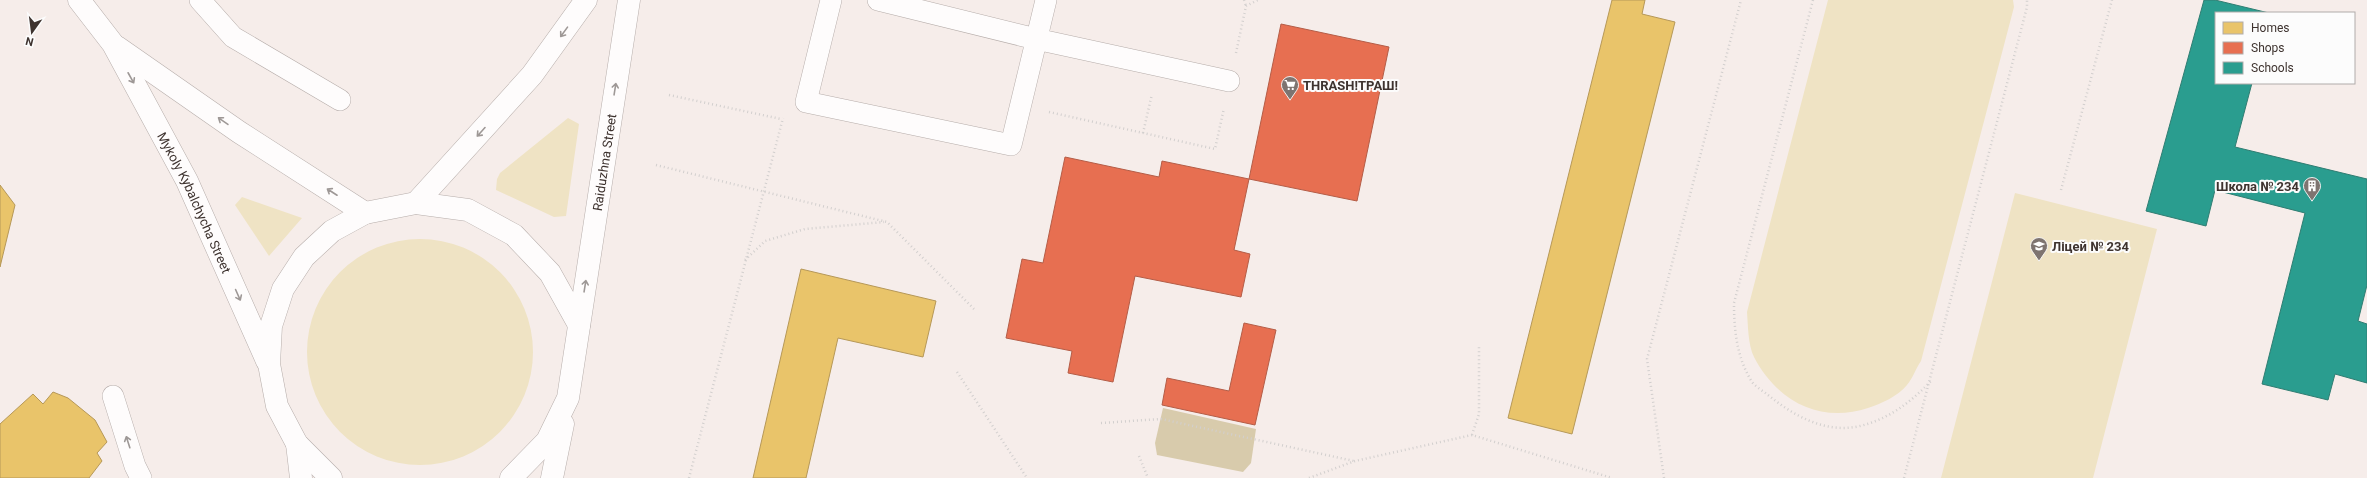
<svg xmlns="http://www.w3.org/2000/svg" width="2367" height="478" font-family="Roboto,sans-serif">
<rect width="100%" height="100%" fill="#f6edea"/>
<path fill="#efe3c4" d="M1828,0H2013L2014,7L1921,361C1916,368 1913,378 1907,385C1898,396 1881,404 1868,408C1820,424 1777,401 1754,357C1748,345 1748,325 1747,312Z
M568,118L579,124L566,216L554,217L496,190L497,179L500,173Z
M2015,193L2157,229L2093,478H1941Z
M242,197L302,218L269,256L235,205Z
M307 352a113 113 0 1 1 226 0a113 113 0 1 1-226 0Z"/>
<path fill="#d8cbac" d="M1163,408L1256,429L1251,463L1243,472L1157,455L1155,443Z"/>
<path fill="#e9c46a" stroke="#b69858" d="M1612,0H1645L1642,14L1675,22L1572,434L1508,418Z
M0,185L15,205L0,267Z
M801,269L936,301L923,357L838,338L806,478H753Z
M53,392L68,398L95,420L107,442L97,453L102,461L89,478H0V424L33,394L43,404Z"/>
<path fill="#e76f51" stroke="#b45d47" d="M1281,24L1389,47L1357,201L1249,179Z
M1065,157L1159,177L1162,161L1249,179L1234,250L1250,254L1241,297L1135,276L1113,382L1068,373L1072,351L1006,338L1022,259L1043,263Z
M1244,323L1276,330L1255,425L1162,405L1167,378L1229,391Z"/>
<path fill="#2a9d8f" stroke="#307d72" d="M2204,0H2215L2269,13H2216V83H2252L2235,147L2367,179V285L2358,321L2367,324V383L2335,374L2328,400L2262,384L2305,213L2215,190L2206,226L2146,211Z"/>
<g fill="none" stroke-linecap="round" stroke-linejoin="round">
<defs>
<path id="service" d="M200,0L233,37L340,100
M831,0L806,102L1011,145L1046,0
M878,0L1036,39L1229,81
M113,396L135,466L141,478"/>
<g id="tertiary">
<path id="s1" d="M79,0L113,44L187,181L267,361"/>
<path d="M117,47L239,132L365,213"/>
<path d="M416,203L532,75L586,0"/>
<path d="M297,444L301,478"/>
<path d="M331,478L297,444L277,406L269,364L271,326L283,289L304,257L332,231L365,213L416,203L468,210L514,235L550,273L579,325"/>
<path id="s2" d="M511,478L547,441L568,398L629,0"/>
<path d="M552,478L563,424"/>
</g>
</defs>
<use href="#service" stroke="#b6adaa" stroke-width="22"/>
<use href="#tertiary" stroke="#b6adaa" stroke-width="23"/>
<path stroke="#d2cfce" stroke-width="2.5" stroke-dasharray="1 3" stroke-linecap="butt" d="M1244,0L1246,6
M1813,0L1734,303C1734,331 1737,358 1752,382C1756,387 1763,391 1768,395C1794,416 1826,434 1860,426C1889,419 1911,402 1931,381
M1236,53L1246,6L1258,0
M669,95L781,119
M1049,112L1215,149L1224,108
M1143,133L1152,94
M656,165L887,222L974,309
M2061,190L2112,0
M745,260L765,241L805,229L884,222
M957,372L1027,478
M1101,423L1161,419L1354,461
M1472,435L1479,414V345
M1139,456L1148,478
M689,478L783,118
M1309,478L1355,461L1472,435L1612,478
M1664,478L1647,359L1741,0
M1904,478L2027,7V0"/>
<use href="#service" stroke="#fefcfc" stroke-width="21"/>
<use href="#tertiary" stroke="#fefcfc" stroke-width="22"/>
</g>
<defs><path id="oneway-shaft" d="M-6 0H5M1.5-3L5.5 0L1.5 3" fill="none" stroke-width="1.6" stroke-linecap="round" stroke-linejoin="round"/></defs>
<g stroke="#9e9896">
<use href="#oneway-shaft" transform="translate(564 32) rotate(126)"/>
<use href="#oneway-shaft" transform="translate(131 78) rotate(61)"/>
<use href="#oneway-shaft" transform="translate(615 89) rotate(-81)"/>
<use href="#oneway-shaft" transform="translate(223 121) rotate(-145)"/>
<use href="#oneway-shaft" transform="translate(481 132) rotate(132)"/>
<use href="#oneway-shaft" transform="translate(332 192) rotate(-147)"/>
<use href="#oneway-shaft" transform="translate(585 286) rotate(-81)"/>
<use href="#oneway-shaft" transform="translate(238 295) rotate(66)"/>
<use href="#oneway-shaft" transform="translate(128 442) rotate(-108)"/>
</g>
<defs>
<symbol id="supermarket-pin" viewBox="-11 -11 22 30"><path d="M0 17L-7.5 6A9.5 9.5 0 1 1 7.5 6Z" fill="#7e7470" stroke="#fcfcfc"/><path d="M-6-5.5h2.5l.6 2H6L4.5 2H-2.5L-4.4-4H-6ZM-1.5 3.2a1.3 1.3 0 1 0 .1 0ZM3 3.2a1.3 1.3 0 1 0 .1 0Z" fill="#fff"/></symbol>
<symbol id="building-pin" viewBox="-11 -11 22 30"><path d="M0 17L-7.5 6A9.5 9.5 0 1 1 7.5 6Z" fill="#7e7470" stroke="#fcfcfc"/><path d="M-4-6H4V6H1V3H-1V6H-4ZM-2.5-4.3h1.7v1.8h-1.7ZM.8-4.3h1.7v1.8H.8ZM-2.5-1h1.7V.8h-1.7ZM.8-1h1.7V.8H.8Z" fill="#fff"/></symbol>
<symbol id="school-pin" viewBox="-11 -11 22 30"><path d="M0 17L-7.5 6A9.5 9.5 0 1 1 7.5 6Z" fill="#7e7470" stroke="#fcfcfc"/><path d="M0-5L7-2L0 1L-7-2ZM-4 1L0 2.5L4 1V4Q0 6-4 4Z" fill="#fff"/></symbol>
</defs>
<g fill-rule="evenodd">
<use href="#supermarket-pin" x="1280" y="75" width="20" height="27"/>
<use href="#building-pin" x="2302" y="176" width="20" height="27"/>
<use href="#school-pin" x="2029" y="236" width="20" height="27"/>
</g>
<g text-anchor="middle" stroke-width="4" stroke-linejoin="round" paint-order="stroke">
<g font-size="13" font-weight="bold" fill="#3e332f" stroke="#fcfcfc" text-anchor="start">
<text x="1303" y="90">ТHRASH!ТРАШ!</text>
<text x="2299" y="191" text-anchor="end">Школа № 234</text>
<text x="2052" y="251">Ліцей № 234</text>
</g>
<g font-size="13" fill="#3e332f" stroke="#fcfcfc">
<text dy="5" stroke="none"><textPath href="#s2" startOffset="338">Raiduzhna Street</textPath></text>
<text dy="5" stroke="none"><textPath href="#s1" startOffset="234">Mykoly Kybalchycha Street</textPath></text>
</g>
</g>
<rect x="2215" y="12" width="140" height="72" fill="#fcfcfc" stroke="#b0acaa"/>
<rect x="2223" y="22" width="20" height="12" fill="#e9c46a" stroke="#b0acaa"/>
<text x="2251" y="32" font-size="12" fill="#3e332f">Homes</text>
<rect x="2223" y="42" width="20" height="12" fill="#e76f51" stroke="#b0acaa"/>
<text x="2251" y="52" font-size="12" fill="#3e332f">Shops</text>
<rect x="2223" y="62" width="20" height="12" fill="#2a9d8f" stroke="#b0acaa"/>
<text x="2251" y="72" font-size="12" fill="#3e332f">Schools</text>
<g transform="translate(32 32) rotate(194)" stroke="#fcfcfc" stroke-width="3" paint-order="stroke">
<path d="M0-3L7 15L0 10L-7 15Z" fill="#3e332f"/>
<text y="-6" font-size="11" font-weight="bold" text-anchor="middle" fill="#3e332f">N</text>
</g>
</svg>
